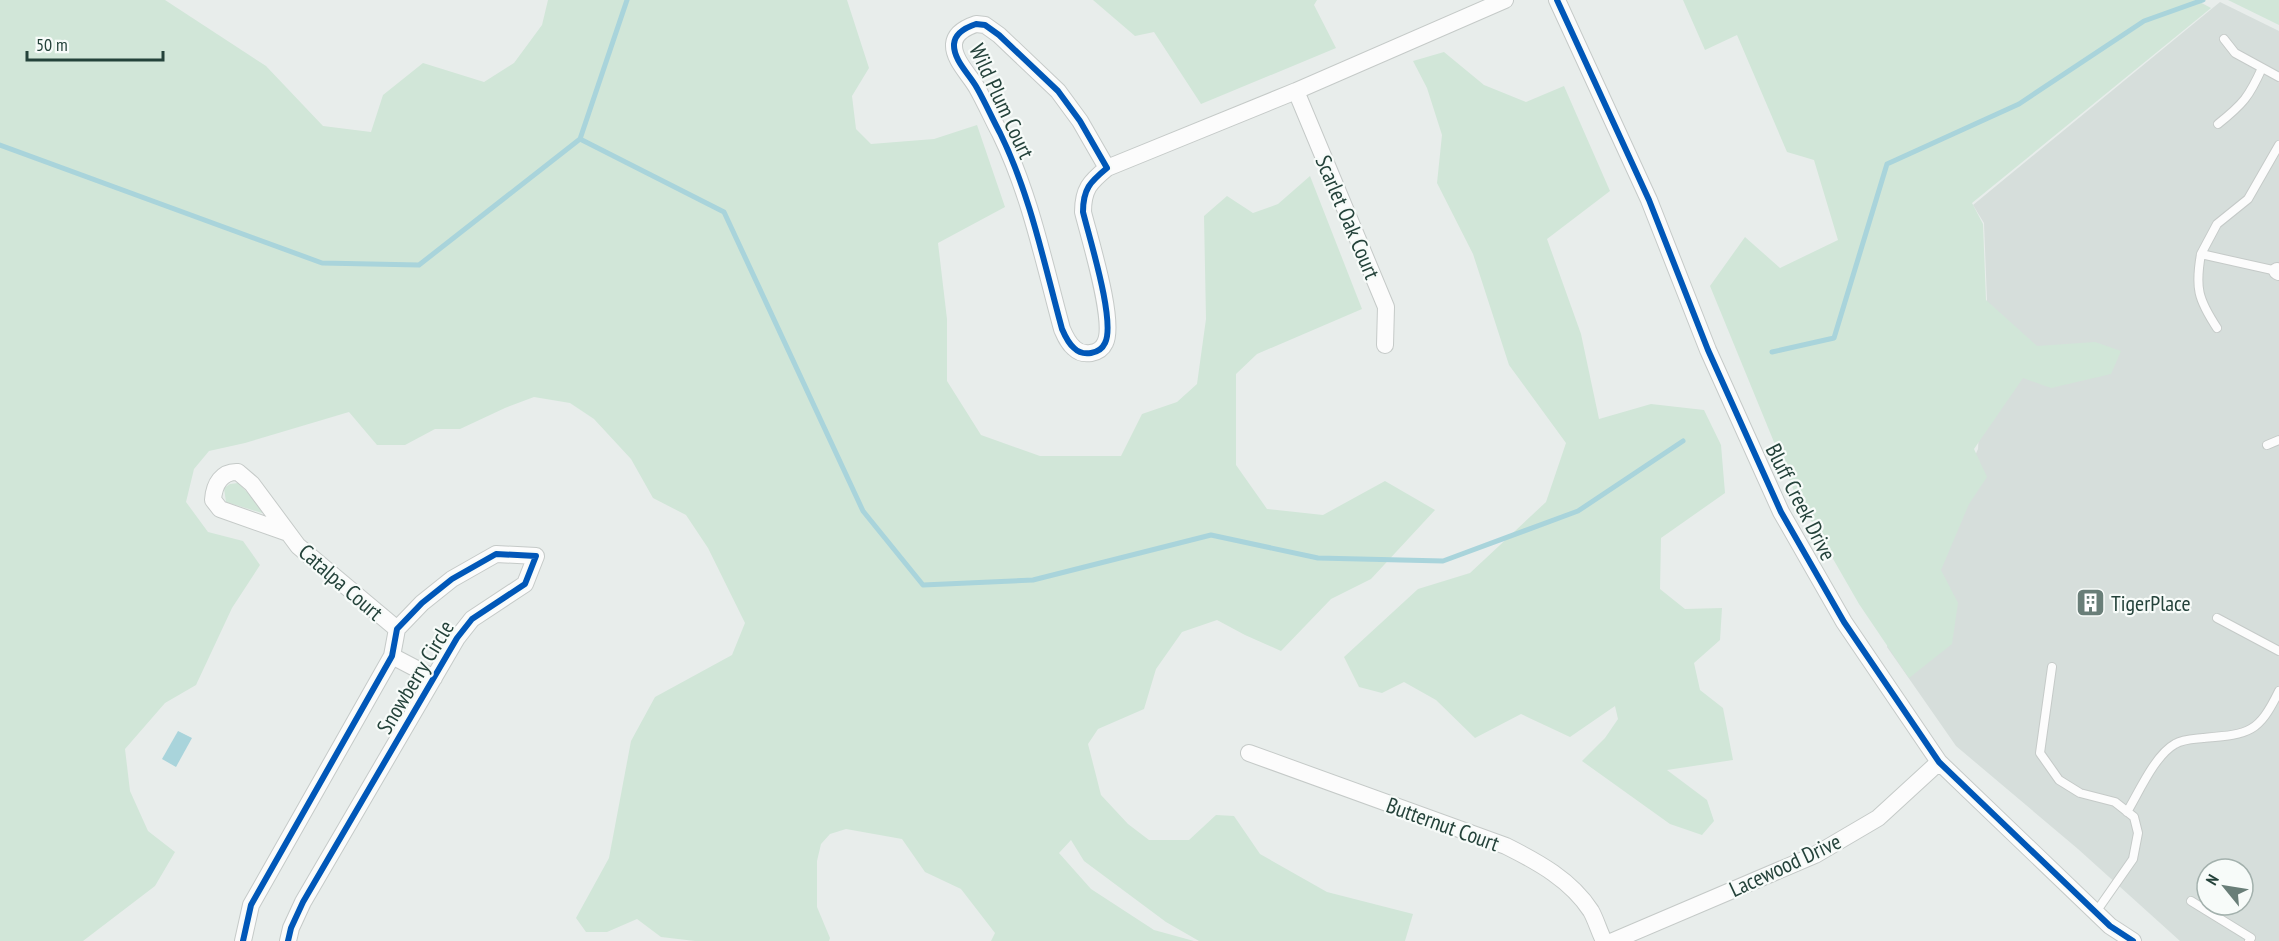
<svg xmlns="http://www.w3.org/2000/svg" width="2279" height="941" font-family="'PT Sans Narrow',sans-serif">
<rect width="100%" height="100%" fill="#e8edeb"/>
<path fill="#d6dedb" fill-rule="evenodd" d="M2220,2L2279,31V941H2180L2078,849L1956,746L1887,647L1978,449L1987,300L1984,223L1973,205ZM2207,869H2243V905H2207Z"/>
<path fill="#d1e6d8" d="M0,0H165L266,66L323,126L371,132L383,95L423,63L484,82L514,63L542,25L548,0H847L869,68L852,96L856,129L871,144L934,139L977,125L1005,207L938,243L947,319V381L981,435L1040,456H1121L1142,414L1177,402L1197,384L1206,319L1204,216L1227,196L1253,213L1278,204L1310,176L1362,309L1257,354L1236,374V465L1267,509L1323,515L1385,481L1435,510L1371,579L1331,599L1281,651L1245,635L1217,620L1182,632L1156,669L1144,709L1098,729L1088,744L1101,795L1128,824L1149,840H1189L1216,815L1234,816L1260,854L1327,892L1413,914L1405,941H1199L1166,922L1084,861L1071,840L1059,853L1091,889L1154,930L1194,941H991L995,933L961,889L925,872L902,839L846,829L830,834L821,844L817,861V907L830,938L829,941H695L661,937L637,919L607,932H586L576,918L609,858L631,741L655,697L732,655L745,623L708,548L686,515L653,498L631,459L594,419L570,403L534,397L505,408L460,429H435L405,445H377L349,412L245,443L209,451L194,469L186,502L208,532L243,541L260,565L232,608L196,685L165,703L125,749L130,791L148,831L175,852L155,886L83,941H0Z
M1093,0H1317L1314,5L1336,48L1201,104L1154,32L1135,36Z
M1683,0H2196L2211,8L1972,203L1983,224L1986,300L2037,346L2095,342L2121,351L2111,374L2051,388L2023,378L1974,449L1987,477L1969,504L1941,570L1958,603L1952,644L1909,678L1859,604L1794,491L1710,286L1745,237L1780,268L1838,240L1814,160L1787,152L1737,35L1705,50Z
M2228,0H2279V25Z
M1444,52L1484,85L1526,102L1564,86L1610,191L1547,239L1581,334L1599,419L1651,404L1704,410L1721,445L1725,493L1661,538L1660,589L1685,609L1722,608L1720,640L1694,663L1700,690L1723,708L1733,760L1667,770L1707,800L1714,821L1702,835L1670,824L1582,761L1605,738L1618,719L1615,706L1570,737L1521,714L1475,738L1436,700L1404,682L1382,693L1359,687L1344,657L1418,589L1470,573L1546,502L1566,443L1509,365L1473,254L1437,183L1442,135L1427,88L1413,61Z
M238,483L261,506L263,510L262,513L226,502L224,488L230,484Z"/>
<path fill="#a9d4db" d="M178,731L192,738L176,767L162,759Z"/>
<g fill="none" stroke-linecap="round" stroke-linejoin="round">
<path stroke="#a9d4db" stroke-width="5" d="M580,139L627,0
M0,145L322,263L419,265L580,139L724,212L863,511L923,585L1033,580L1211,535L1318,558L1443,561L1578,511L1683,441
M1772,352L1834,338L1887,164L2019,104L2144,21L2203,0"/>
<defs>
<path id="lane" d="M2224,39L2235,53L2279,77
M2218,124C2243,104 2249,97 2262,68
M2201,254L2217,224L2248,199L2279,145
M2217,328C2198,299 2195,288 2201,254L2277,271
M2267,445L2279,440
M2217,618L2279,651
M2052,667L2040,753L2059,780L2080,793L2115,802L2134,817L2138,833L2133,859L2096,912
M2127,812C2139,792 2155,755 2175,744C2183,739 2194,739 2203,738C2249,734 2258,734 2279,691
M2191,901L2251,938L2249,941"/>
<path id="street" d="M1557,0L1649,200L1708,350L1781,512L1844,622L1939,762L2110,926L2133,941
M976,24L985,25L999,35L1058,91L1080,121L1107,168C1090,182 1083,189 1083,212C1089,237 1116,322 1105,343C1100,354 1083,357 1074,348C1068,343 1065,336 1062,329C1044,263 1030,194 1000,133C992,118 985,102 977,88C970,75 953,60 954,44C955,32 967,27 976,24Z
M1296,91L1386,307L1385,345
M1107,168L1296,91L1505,0
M2277,271L2279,272
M288,533L220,509L213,500C214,484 222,471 238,472L252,484L298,546L397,629
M392,656L434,678
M1249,753L1506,846C1538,862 1571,880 1591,911C1596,920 1599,931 1604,941
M243,941L251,905L392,656L397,629L422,603L452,579L496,554L536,556L525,584L472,619L457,638L303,902L291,928L288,941
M1613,941L1815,855L1878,818L1939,762"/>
</defs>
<use href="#lane" stroke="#c5cac8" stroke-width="10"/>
<use href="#street" stroke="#c5cac8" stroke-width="18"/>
<use href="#lane" stroke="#fcfcfc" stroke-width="8"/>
<use href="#street" stroke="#fcfcfc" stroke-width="16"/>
<defs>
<path id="cycleway" d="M1557,0L1649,200L1708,350L1781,512L1844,622L1939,762L2110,926L2133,941
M976,24L985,25L999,35L1058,91L1080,121L1107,168C1090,182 1083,189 1083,212C1089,237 1116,322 1105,343C1100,354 1083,357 1074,348C1068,343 1065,336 1062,329C1044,263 1030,194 1000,133C992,118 985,102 977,88C970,75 953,60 954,44C955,32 967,27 976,24Z
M243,941L251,905L392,656L397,629L422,603L452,579L496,554L536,556L525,584L472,619L457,638L303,902L291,928L288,941"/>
</defs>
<use href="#cycleway" stroke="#f7fbf9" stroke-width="10"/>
<use href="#cycleway" stroke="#0057b8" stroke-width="6"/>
</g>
<defs>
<symbol id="building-square" viewBox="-11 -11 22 22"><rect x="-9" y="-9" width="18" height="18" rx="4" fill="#697e78" stroke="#f7fbf9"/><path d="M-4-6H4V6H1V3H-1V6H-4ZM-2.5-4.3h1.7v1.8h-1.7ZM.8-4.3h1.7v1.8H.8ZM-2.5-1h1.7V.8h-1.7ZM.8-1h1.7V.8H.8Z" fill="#fff"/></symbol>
</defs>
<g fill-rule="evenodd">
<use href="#building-square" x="2074" y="586" width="33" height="33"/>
</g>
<g text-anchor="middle" stroke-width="4.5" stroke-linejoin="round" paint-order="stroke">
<g font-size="22" fill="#24423a" stroke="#f7fbf9">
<text transform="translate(1002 101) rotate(65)" y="8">Wild Plum Court</text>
<text transform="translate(1348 217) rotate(67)" y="8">Scarlet Oak Court</text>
<text transform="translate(1801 502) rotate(63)" y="8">Bluff Creek Drive</text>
<text transform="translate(341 582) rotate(41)" y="8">Catalpa Court</text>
<text transform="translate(415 677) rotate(-59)" y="8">Snowberry Circle</text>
<text transform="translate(1443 824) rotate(20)" y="8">Butternut Court</text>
<text transform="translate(1785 865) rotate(-25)" y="8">Lacewood Drive</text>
</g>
<g font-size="22" fill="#24423a" stroke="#f7fbf9" text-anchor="start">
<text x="2111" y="611">TigerPlace</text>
</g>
</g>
<g transform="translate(2225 887) rotate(300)"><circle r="28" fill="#f7fbf9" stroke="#a3b1ad" stroke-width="1.5"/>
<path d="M0-4.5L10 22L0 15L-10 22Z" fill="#697e78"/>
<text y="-9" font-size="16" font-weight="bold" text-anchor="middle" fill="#24423a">N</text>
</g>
<path d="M27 51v9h136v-9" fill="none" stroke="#24423a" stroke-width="3"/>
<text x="36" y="51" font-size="18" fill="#24423a" stroke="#f7fbf9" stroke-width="4.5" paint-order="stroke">50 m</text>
</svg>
